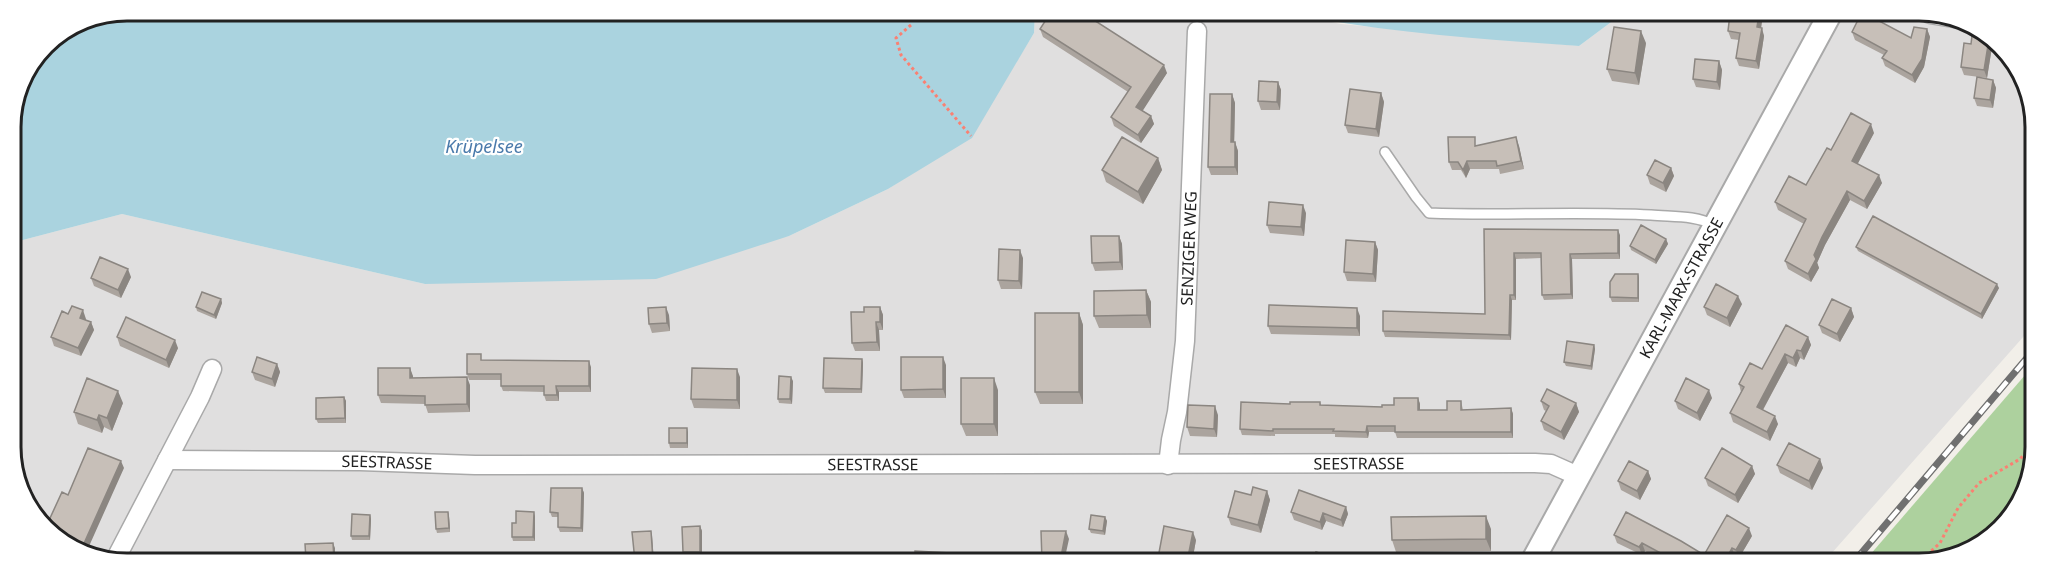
<svg xmlns="http://www.w3.org/2000/svg" width="2046" height="574" font-family="'Noto Sans',sans-serif">
<rect width="100%" height="100%" fill="#f2efe9"/>
<path fill="#e0dfdf" d="M1035,12L1290,13L1341,24L1579,46L1622,14H1949L2006,50L2033,105L2032,327L1823,563L97,560L45,529L13,469L11,247L19,241L122,214L425,284L789,236L888,189L971,136L1034,33Z"/>
<path fill="#add19e" d="M2032,367V477L1995,535L1926,563H1863Z"/>
<path fill="#aad3df" d="M127,11L1035,12L1034,33L972,138L888,189L789,236L656,279L425,284L122,214L19,241L11,247V120L20,82L45,44L83,19Z
M1290,13L1622,14L1579,46C1482,39 1385,33 1290,13Z"/>
<g fill="none" stroke-linecap="round" stroke-linejoin="round">
<defs>
<path id="service" d="M1385,152L1416,197L1429,213C1503,216 1577,211 1651,215C1673,217 1695,215 1714,225"/>
<g id="minor">
<path d="M1930,14L1954,18"/>
<path id="s1" d="M167,460L360,461L475,465L1535,463L1551,464L1578,476"/>
<path id="s2" d="M1168,465L1171,440L1177,412L1185,341L1197,31"/>
<path d="M115,560L200,397L212,369"/>
</g>
<g id="tertiary">
<path id="s3" d="M1532,562L1830,14"/>
</g>
</defs>
<use href="#service" stroke="#a9a9a9" stroke-width="12"/>
<use href="#minor" stroke="#a9a9a9" stroke-width="21"/>
<use href="#tertiary" stroke="#a9a9a9" stroke-width="26"/>
<path stroke="#fa8072" stroke-width="3" stroke-dasharray="3 3" stroke-linecap="butt" d="M911,25L896,38L901,55L971,136
M1918,563L1940,543L1958,508L1979,483L2020,459L2032,445"/>
<use href="#service" stroke="#fff" stroke-width="9"/>
<use href="#minor" stroke="#fff" stroke-width="18"/>
<use href="#tertiary" stroke="#fff" stroke-width="22"/>
<defs>
<path id="rail" d="M1853,563L2032,352"/>
</defs>
<use href="#rail" stroke="#707070" stroke-width="7"/>
<use href="#rail" stroke="#fff" stroke-width="4.5" stroke-dasharray="14" stroke-linecap="butt"/>
</g>
<path fill="#aba49e" d="M1730,14H1763L1761,28L1764,36L1759,69L1739,66L1736,58L1739,40L1731,39L1728,31Z
M1040,29L1167,73L1142,110L1151,116L1154,124L1141,143L1114,126L1111,117L1128,92L1043,37Z
M1927,29L1930,37L1924,67L1915,83L1885,66L1882,58L1884,55L1855,40L1852,32L1911,38Z
M1646,43L1639,85L1612,81L1607,69Z
M1992,47L1987,78L1964,75L1961,67Z
M1719,61L1722,70L1720,90L1696,87L1693,79Z
M2013,63L2023,85L2014,83L2011,75Z
M1993,80L1996,88L1993,108L1977,106L1974,98Z
M1278,82L1281,90L1280,110H1261L1258,101Z
M1381,93L1384,102L1379,137L1348,133L1345,125Z
M1232,94L1235,103L1234,142H1235L1238,151V175H1211L1208,167Z
M1874,133L1857,164L1882,183L1867,209L1850,200L1825,245L1817,263L1819,268L1811,282L1788,269L1785,261L1804,224L1778,210L1775,202L1806,185L1831,150Z
M1478,145L1519,146L1524,169L1500,174L1499,169H1470L1466,178L1461,170H1452L1449,162Z
M1158,158L1162,170L1143,204L1106,182L1102,170Z
M1671,168L1674,176L1666,192L1650,184L1647,175Z
M1306,213L1304,236L1270,233L1267,225Z
M1484,229L1620,235V259H1572L1573,299L1544,300L1542,295L1541,258L1516,259V300H1512L1511,340L1385,337L1383,331L1485,314Z
M1119,236L1122,244L1123,270L1095,271L1092,263Z
M1666,239L1668,244L1656,264L1631,250L1630,246Z
M1375,242L1378,250L1376,282L1347,281L1344,272Z
M1856,247L1999,288L1982,319L1858,251Z
M1023,258L1022,289H1001L998,280Z
M1638,274L1639,278V302H1612L1610,297Z
M131,277L121,298L94,286L91,278Z
M1146,290L1151,302V328H1099L1094,316Z
M221,299L222,303L216,319L197,311L196,307Z
M1742,304L1730,327L1707,315L1704,307Z
M880,307L883,315V330H879L880,351H855L852,343L864,312Z
M1851,308L1854,317L1840,342L1822,333L1819,325Z
M1079,313L1083,325V404H1040L1035,392Z
M669,315L670,331L652,333L649,324Z
M1360,316V336L1271,334L1268,326Z
M86,319V320L91,322L94,330L81,356L54,346L51,337Z
M117,337L178,348L169,368L120,346Z
M1808,337L1811,345L1804,360L1800,358L1796,367L1788,363L1763,410L1778,424L1770,441L1733,422L1730,413L1741,392L1739,384L1762,369Z
M1594,345L1595,349L1592,370L1566,366L1564,362Z
M862,359L863,363L862,393H825L823,388Z
M483,360L591,367V392H559V401H546L544,395V392L503,391L501,386V380H469L467,374Z
M277,364L280,372L275,387L255,380L252,372Z
M946,365V398H904L901,390Z
M410,368L413,378L470,385V412L428,413L425,404L381,403L378,395Z
M740,377V409L694,408L691,399Z
M793,381L792,404L779,403L778,399Z
M998,390V436H966L961,424Z
M344,397L346,401V423H318L316,419Z
M1418,398L1420,404V410H1447L1461,401L1463,410L1511,408L1513,414V438H1397L1395,432H1369L1368,438L1335,437V434H1275V436L1242,435L1240,429L1320,402L1321,405L1382,407L1394,405Z
M1712,398L1700,421L1678,409L1675,401Z
M1541,401L1576,403L1579,412L1564,440L1544,430L1541,421L1546,411L1544,410Z
M123,403L112,431L104,427L102,433L78,424L74,412Z
M1218,415L1217,437L1190,436L1187,427Z
M688,432V448H670L669,443Z
M1820,459L1823,468L1812,490L1780,473L1777,465Z
M1752,466L1755,474L1738,503L1708,486L1705,478Z
M1648,471L1651,479L1640,500L1621,490L1618,481Z
M582,488L584,493L583,532H560L558,527V517H552L550,512Z
M1267,491L1270,500L1261,533L1231,525L1228,517L1251,495Z
M1346,507L1348,514L1343,527L1326,521L1322,530L1294,520L1291,512Z
M448,512L449,516L450,532L437,533L436,529Z
M370,515L371,519L370,540H352L351,536Z
M535,516V541H513L512,537L516,523Z
M1105,517L1107,521L1105,535L1091,533L1089,529Z
M700,526L702,531V556H684L683,552Z
M1491,529V551L1396,552L1392,540Z
M1614,535L1704,555L1752,536L1739,558L1735,556L1731,563H1667L1645,551L1642,555L1617,543Z
M1196,540L1192,562H1159L1158,558Z"/>
<path fill="#8b8681" d="M1759,14H1763L1760,35L1757,27Z
M1762,28L1764,36L1759,69L1756,61Z
M1927,29L1930,37L1924,67L1915,83L1912,75Z
M1641,31L1646,43L1639,85L1635,73Z
M1989,39L1992,47L1987,78L1984,70Z
M1719,61L1722,70L1720,90L1717,82Z
M1164,65L1167,73L1140,115L1136,107Z
M1993,80L1996,88L1993,108L1990,100Z
M1278,82L1281,90L1280,110L1277,102Z
M1381,93L1384,102L1379,137L1376,129Z
M1232,94L1235,103L1234,151L1231,142Z
M1151,116L1154,124L1141,143L1138,135Z
M1871,124L1874,133L1855,169L1852,161Z
M1516,137L1519,146L1524,169L1521,161Z
M1235,142L1238,151V175L1235,167Z
M1158,158L1162,170L1143,204L1138,192Z
M1467,161L1470,169L1466,178L1463,170Z
M1671,168L1674,176L1666,192L1663,183Z
M1879,175L1882,183L1867,209L1864,201Z
M1847,191L1850,200L1825,245L1817,263L1814,255L1822,237Z
M1303,205L1306,213L1304,236L1301,227Z
M1618,230L1620,235V259L1618,253Z
M1119,236L1122,244L1123,270L1120,262Z
M1666,239L1668,244L1656,264L1655,260Z
M1375,242L1378,250L1376,282L1373,274Z
M1020,250L1023,258L1022,289L1019,281Z
M1514,253L1516,259V300L1514,295Z
M1570,254L1572,259L1573,299L1571,294Z
M1816,259L1819,268L1811,282L1808,274Z
M128,269L131,277L121,298L118,290Z
M1638,274L1639,278V302L1638,298Z
M1997,284L1999,288L1982,319L1981,314Z
M1146,290L1151,302V328L1147,315Z
M1510,295L1512,300L1511,340L1509,335Z
M1738,296L1742,304L1730,327L1727,318Z
M221,299L222,303L216,319L214,315Z
M666,307L669,315L670,331L667,323Z
M880,307L883,315V330L880,322Z
M1357,308L1360,316V336L1357,328Z
M1851,308L1854,317L1840,342L1837,334Z
M83,310L86,319L83,326L80,318Z
M1079,313L1083,325V404L1079,392Z
M91,322L94,330L81,356L78,348Z
M876,322L879,330L880,351L877,342Z
M1808,337L1811,345L1804,360L1801,351Z
M175,340L178,348L169,368L166,360Z
M1594,345L1595,349L1592,370L1591,366Z
M1797,350L1800,358L1796,367L1793,358Z
M1785,354L1788,363L1760,415L1757,407Z
M943,357L946,365V398L943,389Z
M862,359L863,363L862,393L861,389Z
M589,361L591,367V392L589,386Z
M277,364L280,372L275,387L272,379Z
M410,368L413,376V386L410,378Z
M737,369L740,377V409L737,400Z
M467,377L470,385V412L467,404Z
M791,377L793,381L792,404L790,399Z
M994,378L998,390V436L994,424Z
M556,386L559,392V401L557,395Z
M1709,390L1712,398L1700,421L1697,413Z
M118,391L123,403L112,431L107,418Z
M344,397L346,401V423L345,418Z
M1418,398L1420,404V415L1418,410Z
M1576,403L1579,412L1564,440L1561,432Z
M1215,406L1218,415L1217,437L1214,429Z
M13,408L16,417L12,425V410Z
M1511,408L1513,414V438L1511,432Z
M99,415L104,427L102,433L97,420Z
M1775,416L1778,424L1770,441L1767,432Z
M1367,426L1369,432L1368,438L1366,432Z
M687,428L688,432V448L687,443Z
M1820,459L1823,468L1812,490L1809,481Z
M121,461L124,468L86,553L81,550Z
M1752,466L1755,474L1738,503L1735,495Z
M1648,471L1651,479L1640,500L1637,491Z
M582,488L584,493L583,532L581,528Z
M1267,491L1270,500L1261,533L1258,525Z
M1346,507L1348,514L1343,527L1341,520Z
M448,512L449,516L450,532L449,528Z
M534,512L535,516V541L533,537Z
M1323,513L1326,521L1322,530L1320,522Z
M370,515L371,519L370,540L369,536Z
M1486,516L1491,529V551L1486,539Z
M1105,517L1107,521L1105,535L1103,531Z
M700,526L702,531V556L700,552Z
M1749,528L1752,536L1739,558L1736,550Z
M651,531L652,535L654,561H653Z
M1066,531L1069,539L1064,562H1060Z
M1193,532L1196,540L1192,562H1187Z
M333,543L335,548V560H334Z
M1642,543L1645,551L1642,555L1639,547Z
M1732,548L1735,556L1731,563H1724Z"/>
<path fill="#c7bfb8" stroke="#8b8681" stroke-width="1.5" d="M1051,12L1083,13L1164,65L1136,107L1151,116L1138,135L1111,117L1131,87L1040,29Z
M1730,14H1759L1757,27L1762,28L1756,61L1736,58L1740,33L1728,31Z
M1861,14H1866L1911,38L1914,27L1927,29L1922,59L1912,75L1882,58L1887,51L1852,32Z
M1614,27L1641,31L1635,73L1607,69Z
M1972,36L1989,39L1984,70L1961,67L1964,43L1971,44Z
M1695,59L1719,61L1717,82L1693,79Z
M2013,63L2019,76L2011,75Z
M1977,77L1993,80L1990,100L1974,98Z
M1259,81L1278,82L1277,102L1258,101Z
M1350,89L1381,93L1376,129L1345,125Z
M1210,94H1232L1231,142H1235V167H1208Z
M1851,113L1871,124L1852,161L1879,175L1864,201L1847,191L1822,237L1814,255L1816,259L1808,274L1785,261L1806,219L1775,202L1789,176L1806,185L1827,148L1831,150Z
M1122,137L1158,158L1138,192L1102,170Z
M1448,137H1475V146L1516,137L1521,161L1497,166L1496,161H1467L1463,170L1458,162H1449Z
M1655,160L1671,168L1663,183L1647,175Z
M1269,202L1303,205L1301,227L1267,225Z
M1873,216L1997,284L1981,314L1856,247Z
M1641,225L1666,239L1655,260L1630,246Z
M1484,229L1618,230V253L1570,254L1571,294L1542,295L1541,253H1514V295H1510L1509,335L1383,331V311L1485,314Z
M1091,236H1119L1120,262L1092,263Z
M1346,240L1375,242L1373,274L1344,272Z
M999,249L1020,250L1019,281L998,280Z
M100,257L128,269L118,290L91,278Z
M1615,274H1638V298L1610,297V282Z
M1716,284L1738,296L1727,318L1704,307Z
M1146,290L1147,315L1094,316V291Z
M202,292L221,299L214,315L196,307Z
M1832,299L1851,308L1837,334L1819,325Z
M1269,305L1357,308V328L1268,326Z
M72,306L83,310L80,318L91,322L78,348L51,337L62,311L68,314Z
M666,307L667,323L649,324L648,308Z
M864,307H880V322H876L877,342L852,343L851,312H864Z
M1035,313H1079V392H1035Z
M126,317L175,340L166,360L117,337Z
M1786,325L1808,337L1801,351L1797,350L1793,358L1785,354L1757,407L1775,416L1767,432L1730,413L1744,387L1739,384L1750,363L1762,369Z
M1567,341L1594,345L1591,366L1564,362Z
M467,354H481V360L589,361V386H556L557,395H544V386H501V374H467Z
M257,357L277,364L272,379L252,372Z
M901,357H943V389L901,390Z
M824,358L862,359L861,389L823,388Z
M378,368H410V378L467,377V404L425,405V396L378,395Z
M692,368L737,369V400L691,399Z
M779,376L791,377L790,399H778Z
M87,378L118,391L107,418L99,415L97,420L74,412Z
M961,378H994V424H961Z
M1686,378L1709,390L1697,413L1675,401Z
M1547,389L1576,403L1561,432L1541,421L1549,406L1541,401Z
M344,397L345,418L316,419V398Z
M1394,398H1418V410H1447V401H1461V410L1511,408V432H1395V426H1367L1366,432L1333,431L1334,429H1273V431L1240,429L1241,402L1290,404V402H1320V405L1382,407V405H1394Z
M1188,405L1215,406L1214,429L1187,427Z
M669,428H687V443H669Z
M1789,443L1820,459L1809,481L1777,465Z
M88,448L121,461L81,550L45,529L62,492L68,495Z
M1722,448L1752,466L1735,495L1705,478Z
M1629,461L1648,471L1637,491L1618,481Z
M1253,487L1267,491L1258,525L1228,517L1235,491L1251,495Z
M551,488H582L581,528L558,527V513L550,512Z
M1299,490L1346,507L1341,520L1323,513L1320,522L1291,512Z
M516,511L534,512L533,537H512V523H516Z
M435,512H448L449,528L436,529Z
M1626,512L1681,541L1704,555L1727,515L1749,528L1736,550L1732,548L1724,563H1679L1642,543L1639,547L1614,535Z
M352,514L370,515L369,536H351Z
M1091,515L1105,517L1103,531L1089,529Z
M1486,516V539L1392,540L1391,517Z
M700,526V552H683L682,527Z
M1164,526L1193,532L1187,562H1178L1158,558Z
M651,531L653,561H635L632,532Z
M1041,531H1066L1060,562L1042,561Z
M333,543L334,560H306L305,544Z
M915,551L950,553V561H915Z
M1316,552L1330,556L1328,562H1312Z
M979,554L1003,555L1002,561H978Z
M256,558L278,559V560H256Z"/>
<g text-anchor="middle" stroke-width="4.5" stroke-linejoin="round" paint-order="stroke">
<g font-size="16" fill="#222" stroke="#fff">
<text dy="6" stroke="none"><textPath href="#s2" startOffset="218">SENZIGER WEG</textPath></text>
<text dy="6" stroke="none"><textPath href="#s3" startOffset="312">KARL-MARX-STRASSE</textPath></text>
<text dy="6" stroke="none"><textPath href="#s1" startOffset="220">SEESTRASSE</textPath></text>
<text dy="6" stroke="none"><textPath href="#s1" startOffset="706">SEESTRASSE</textPath></text>
<text dy="6" stroke="none"><textPath href="#s1" startOffset="1192">SEESTRASSE</textPath></text>
</g>
<g font-size="18" font-style="italic" fill="#4a7aab" stroke="#fff">
<text x="484" y="153">Krüpelsee</text>
</g>
</g>
<path d="M0 0H2046V574H0ZM127 21H1919A106 106 0 0 1 2025 127V447A106 106 0 0 1 1919 553H127A106 106 0 0 1 21 447V127A106 106 0 0 1 127 21Z" fill="#fff" fill-rule="evenodd"/>
<path fill="none" stroke="#222" stroke-width="3" d="M127 21H1919A106 106 0 0 1 2025 127V447A106 106 0 0 1 1919 553H127A106 106 0 0 1 21 447V127A106 106 0 0 1 127 21Z"/>
</svg>
